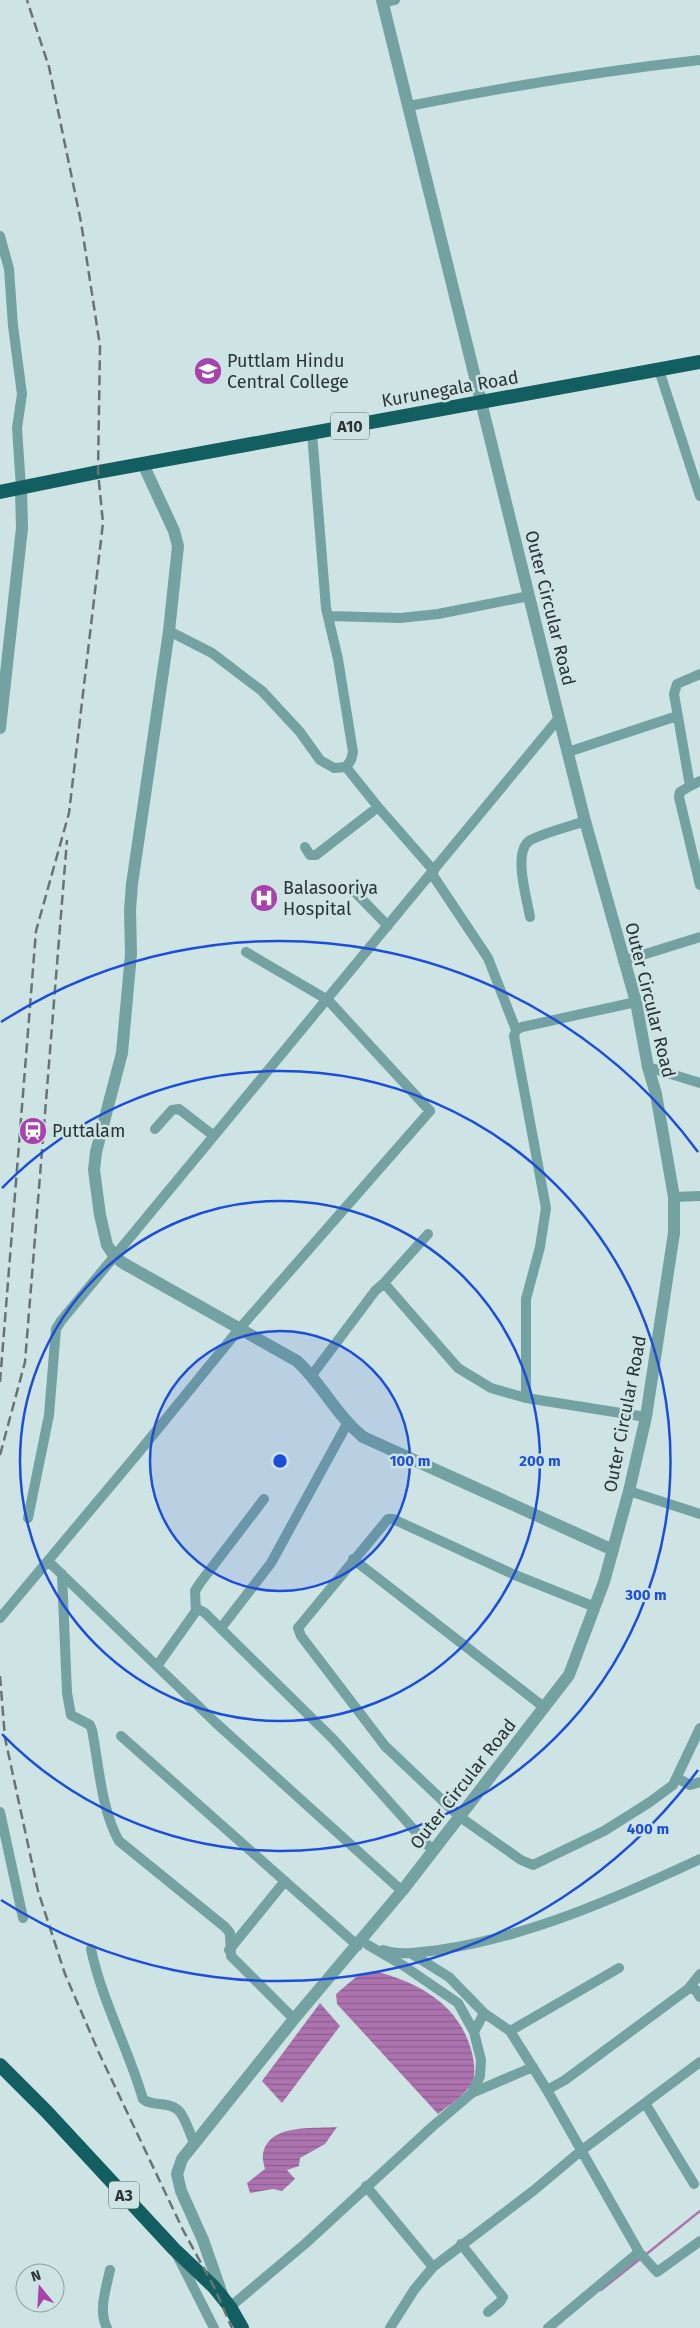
<svg xmlns="http://www.w3.org/2000/svg" width="700" height="2328" font-family="'Fira Sans',sans-serif">
<defs>
<pattern id="water-rules" width="6" height="5" patternUnits="userSpaceOnUse" patternTransform="scale(1.25)"><rect width="6" height="5" fill="#ac73ae"/><path d="M0 2.5h6" fill="none" stroke="#8c5f8e"/></pattern>
</defs>
<rect width="100%" height="100%" fill="#cee3e4"/>
<path fill="url(#water-rules)" d="M375,1971C420,1983 460,2005 472,2053C474,2062 476,2074 472,2083C465,2095 449,2105 438,2114L337,2004L336,1994L356,1977Z
M320,2003L340,2026L282,2103L262,2081Z
M337,2127L325,2144L300,2158L299,2166L287,2170L295,2179L282,2191L273,2189L250,2193L247,2183L265,2169C264,2165 262,2158 263,2154C269,2123 313,2129 337,2127Z"/>
<g fill="none" stroke-linecap="round" stroke-linejoin="round">
<path stroke="#ac73ae" stroke-width="2.5" d="M644,2256L700,2211
M601,2290L640,2259"/>
<path stroke="#74a1a2" stroke-width="10" d="M383,3L395,0
M409,106C505,87 602,71 700,60
M0,236L9,269L13,326L22,394L17,428L21,488
M659,370L700,496
M312,433L326,608L338,659L353,752L351,760L346,767L378,807L434,871
M328,616L400,618L438,614L529,596
M169,631L212,653L262,691L300,732L320,760L334,768L346,767
M700,674L677,684L674,694L690,786L700,781
M568,752L677,716
M690,786L680,792L679,797L700,885
M305,847L310,855H316L378,807
M432,874L488,958L516,1030
M352,889L388,926
M530,917C527,899 513,853 529,841C539,834 572,826 585,821
M623,961L700,937
M648,1067L700,1083
M155,1129L172,1110L179,1109L214,1136
M674,1197L700,1196
M384,1283L428,1234
M312,1375L375,1291L384,1283L458,1368L491,1388L526,1398L646,1417
M526,1398V1299L540,1247L546,1208L514,1036L516,1030L522,1027L636,1002
M629,1491L700,1514
M28,1518L49,1415L56,1329L61,1321L559,718
M353,1559L545,1708
M48,1561L216,1723L402,1891
M62,1574L67,1693L71,1715L90,1725L92,1730C99,1765 101,1809 119,1841L225,1927L230,1933L231,1956L294,2019
M595,1607L515,1575L393,1519H388L298,1628L301,1636L385,1746L460,1817L521,1860L533,1865L604,1831L650,1802L673,1785L700,1728
M196,1611L195,1591L200,1583L264,1499
M0,1618L139,1452L240,1328L430,1111L328,1000L246,952
M221,1628L271,1563L347,1424
M157,1666L196,1611L200,1610L205,1613L333,1739L433,1851
M121,1736L358,1946
M677,1778L690,1785L700,1782
M0,1812L23,1918
M91,1949C102,2001 128,2048 143,2099C152,2107 168,2101 178,2110C185,2116 190,2134 194,2143
M229,1950L285,1881
M383,1950C401,1956 421,1952 439,1950C531,1936 616,1898 700,1859
M412,1954L449,1977L484,2013L510,2031
M688,1989L700,1974
M700,1997L695,1989H688L565,2080L547,2090L639,2252L657,2272L700,2241
M474,2032L484,2013
M547,2090L510,2031L619,1968
M472,2093L533,2067
M645,2103L694,2184
M366,2186L433,2267
M461,2244L503,2297L500,2302L488,2312
M177,2255L214,2328
M230,2307L306,2243L433,2126L472,2093L480,2076L481,2060L474,2032L458,2003L404,1966L368,1945
M107,2328C98,2311 106,2289 110,2270
M390,2328L414,2290L433,2267L533,2191L582,2150L700,2062
M548,2328L639,2252"/>
<path stroke="#74a1a2" stroke-width="12" d="M143,464L174,531L178,546L169,631L132,884L130,910L131,954L122,1053L96,1152L94,1170L100,1215L107,1245L115,1257L123,1263L297,1361C322,1384 336,1415 363,1437L613,1550
M0,728L22,528L21,488
M223,2297L203,2240L181,2191L177,2174L182,2159L294,2019L402,1891L569,1675L604,1582L629,1491L646,1417L674,1233V1197L656,1094L648,1067L636,1002L585,821L559,718L382,0"/>
<path stroke="#135e60" stroke-width="14" d="M0,492L98,472L700,362
M0,2065L47,2112L174,2249L214,2287L230,2307L242,2328"/>
<path stroke="#677474" stroke-width="2.5" stroke-dasharray="10 5" stroke-linecap="butt" d="M0,1382L36,931L69,813L103,523L98,472L100,346L81,222L49,67L27,0
M0,1455L25,1362L67,840
M0,1676L5,1738L38,1891L65,1974L99,2053L183,2230L214,2287L232,2328"/>
</g>
<circle cx="280" cy="1461" r="130" fill="#1d4ed8" fill-opacity=".12"/>
<g fill="none" stroke="#1d4ed8" stroke-width="2.5">
<circle cx="280" cy="1461" r="130"/>
<circle cx="280" cy="1461" r="260"/>
<path d="M2 1188A390 390 0 1 1 2 1734"/>
<path d="M698 1770A520 520 0 0 1 1 1900M1 1022A520 520 0 0 1 698 1152"/>
</g>
<defs>
<symbol id="school-disc" viewBox="-11 -11 22 22"><circle r="9.5" fill="#a644ab" stroke="#cee3e4"/><path d="M0-5L7-2L0 1L-7-2ZM-4 1L0 2.5L4 1V4Q0 6-4 4Z" fill="#fff"/></symbol>
<symbol id="hospital-disc" viewBox="-11 -11 22 22"><circle r="9.5" fill="#a644ab" stroke="#cee3e4"/><path d="M-5-5h3v3.5h4V-5h3V5h-3V1.5h-4V5h-3Z" fill="#fff"/></symbol>
<symbol id="station-disc" viewBox="-11 -11 22 22"><circle r="9.5" fill="#a644ab" stroke="#cee3e4"/><path d="M-3-6H3Q5-6 5-4V2Q5 4 3 4L4.5 6H3L1.5 4h-3L-3 6H-4.5L-3 4Q-5 4-5 2V-4Q-5-6-3-6ZM-3.5-4v3h7v-3ZM-3.5 1v1.5H-2V1ZM2 1v1.5H3.5V1Z" fill="#fff"/></symbol>
</defs>
<g fill-rule="evenodd">
<use href="#school-disc" x="192" y="355" width="32" height="32"/>
<use href="#hospital-disc" x="248" y="882" width="32" height="32"/>
<use href="#station-disc" x="17" y="1115" width="32" height="32"/>
</g>
<g text-anchor="middle" stroke-width="5" stroke-linejoin="round" paint-order="stroke">
<g fill="#cee3e4" stroke="#5c6868" stroke-width="1">
<rect x="331" y="412.5" width="38" height="27" rx="4"/>
<rect x="109" y="2181.5" width="30" height="27" rx="4"/>
</g>
<g font-size="16" font-weight="bold" fill="#2b3333">
<text x="350" y="432">A10</text>
<text x="124" y="2201">A3</text>
</g>
<g font-size="18" fill="#2b3333" stroke="#cee3e4" text-anchor="start">
<text x="227" y="367">Puttlam Hindu<tspan x="227" dy="21">Central College</tspan></text>
<text x="283" y="894">Balasooriya<tspan x="283" dy="21">Hospital</tspan></text>
<text x="52" y="1137">Puttalam</text>
</g>
<g font-size="18" fill="#2b3333" stroke="#cee3e4">
<text transform="translate(450 389) rotate(-10)" y="6">Kurunegala Road</text>
<text transform="translate(550 608) rotate(76)" y="6">Outer Circular Road</text>
<text transform="translate(650 1000) rotate(76)" y="6">Outer Circular Road</text>
<text transform="translate(625 1414) rotate(-79)" y="6">Outer Circular Road</text>
<text transform="translate(463 1784) rotate(-52)" y="6">Outer Circular Road</text>
</g>
</g>
<circle cx="280" cy="1461" r="8" fill="#1d4ed8" stroke="#cee3e4" stroke-width="2.5"/>
<g font-size="15" text-anchor="middle" font-weight="bold" fill="#1d4ed8" stroke="#cee3e4" stroke-width="5" stroke-linejoin="round" paint-order="stroke">
<text x="410" y="1466">100 m</text>
<text x="540" y="1466">200 m</text>
<text x="646" y="1600">300 m</text>
<text x="648" y="1834">400 m</text>
</g>
<g transform="translate(40 2288) rotate(342)"><circle r="24" fill="#cee3e4" stroke="#8d9d9d"/>
<path d="M0-4L9 19L0 12L-9 19Z" fill="#a644ab"/>
<text y="-8" font-size="14" font-weight="bold" text-anchor="middle" fill="#2b3333">N</text>
</g>
</svg>
